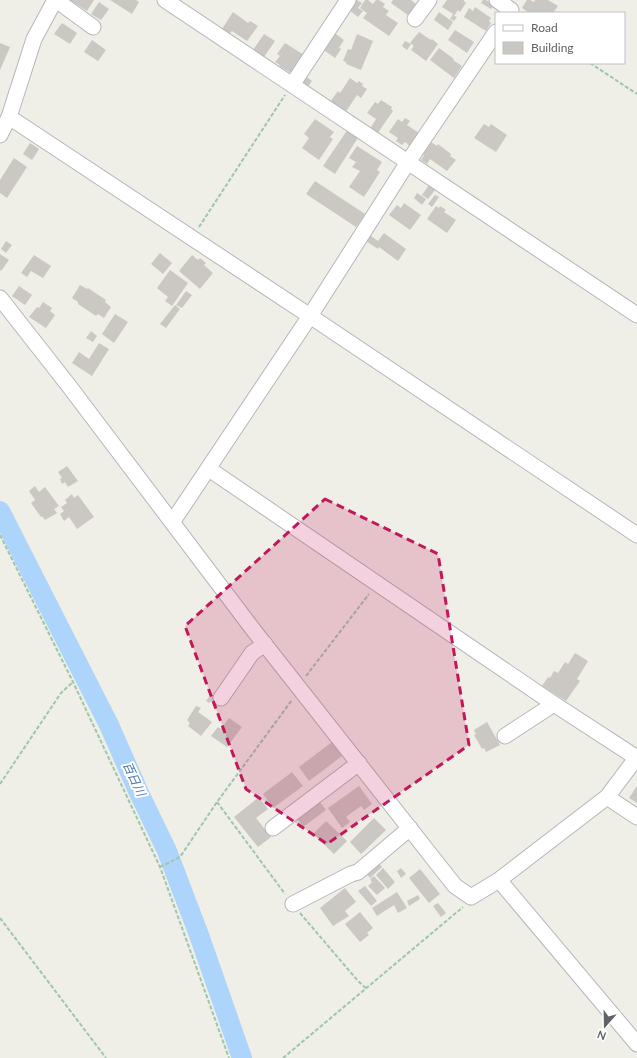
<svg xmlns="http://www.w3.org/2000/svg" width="637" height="1058" font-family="Lato,'Noto Sans JP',sans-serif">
<rect width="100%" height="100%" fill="#efeee7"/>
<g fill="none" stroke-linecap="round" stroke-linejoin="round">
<path stroke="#add4fa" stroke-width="20" d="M0,511L109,725L139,793L167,851L199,935L242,1058"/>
</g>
<path fill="#cbc8c4" d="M70,0H94L87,11Z
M110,0H136L139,2L132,14Z
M354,0H357L362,3L358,8L363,11L358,17L348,9Z
M365,0H368L373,4L376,0H379L385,4L383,7L389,11L386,15L398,23L389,36L363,18L367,13L360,8Z
M393,0H411L416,4L408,15L391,3Z
M447,0H464V1L466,3L460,12L458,10L454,16L457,17L454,21L450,19L453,14L442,7Z
M483,0H486L494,5L491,9L481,3Z
M527,0H530L534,2L535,0H548L558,6L553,13H529L522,8Z
M99,2L109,9L101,20L91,14Z
M475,7L491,18L489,21L491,23L486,31L464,17L469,8L473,11Z
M233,12L248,23L250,21L258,26L247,41L232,31L229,34L222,29Z
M439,12L453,22L448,30L434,20Z
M62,23L77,33L70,44L54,34Z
M455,30L474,42L467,53L448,40Z
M332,31L344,40L339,48L341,49L335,58L321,48Z
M419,32L431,40L432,39L438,44L426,61L411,50L414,46L410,43Z
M264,34L275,41L264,57L253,50Z
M357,34L373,41L361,70L346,64V62L343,61L348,49L351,50Z
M92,40L106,50L98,61L84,52Z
M405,41L411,44L407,50L402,46Z
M0,43L10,47L0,70Z
M285,43L304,55L291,73L279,66L280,65L275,62L280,56L277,54Z
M439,48L454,59L453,60L462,66L454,78L430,60Z
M304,75L312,81L307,88L299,82Z
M350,78L357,83L359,81L363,84L362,86L367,89L361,98L357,95L345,113L330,102L338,91L340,93Z
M381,100L392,107L391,109L393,111L377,134L370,129L376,119L367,113L375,102L378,104Z
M405,118L410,121L407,125L419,133L410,146L405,142L402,145L396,141L398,138L389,132L398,119L402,122Z
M315,119L334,132L330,137L333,139L319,160L302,148L309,138L304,134Z
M484,124L489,127L491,124L507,135L496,152L474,138Z
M348,129L359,136L335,174L323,166Z
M431,142L437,146L438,144L451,154L450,156L456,160L447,171L430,159L427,164L421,160L424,155L423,154Z
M30,143L39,149L32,160L23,154Z
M357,146L382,162L377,170L380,172L364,197L349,187L360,171L352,167L356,162L349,158Z
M14,158L27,167L7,198L0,193V180Z
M315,181L365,214L356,227L306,194Z
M429,185L435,190L428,199L422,195Z
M417,193L426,199L422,205L414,198Z
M435,195L439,197L432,207L428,204Z
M404,203L421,215L410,230L389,215L397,205L401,208Z
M436,206L439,208L440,206L446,210L444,212L456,220L447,233L427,219Z
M384,233L406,249L398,261L379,247L378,249L366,241L370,235L378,241Z
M6,241L12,245L6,253L1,249Z
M160,253L172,263L163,274L151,264Z
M0,254L9,260L1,271L0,270Z
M34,255L51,266L43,278L31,271L27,277L21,273Z
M192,255L198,260L200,258L206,263L204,265L213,273L200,289L179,271Z
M170,270L188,283L172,306L165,301L168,297L157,288Z
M80,285L87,289L88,288L106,300L105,302L111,307L104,318L98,314L96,316L78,304V302L72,298Z
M19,286L32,295L25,305L12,296Z
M186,291L192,295L182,308L176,305Z
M43,302L52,308L50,311L55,315L46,328L29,317L37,307L39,308Z
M175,305L180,309L166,328L160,324Z
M115,314L128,322L114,343L102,334Z
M91,331L97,336L93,342L86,338Z
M99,343L109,349L92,376L72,363L79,352L89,359Z
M67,466L78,481L68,487L65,482L62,484L60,479L62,478L58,472Z
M35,486L39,492L45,487L59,506L54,509L57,513L45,520L42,516L41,517L31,503L35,500L29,491Z
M72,494L74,498L78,495L94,517L77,529L69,517L64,521L60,514L64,511L61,507L67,503L65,500Z
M575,653L588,661L577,679L580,681L566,701L542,686L548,677L550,678L554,671L558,673L565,662L568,664Z
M211,694L217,698L213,703L211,701L209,703L206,701Z
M196,706L201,708L198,712L212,722L201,736L188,726L190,723L187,720Z
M229,718L242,727L227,747L211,736L218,727L221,729Z
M487,722L500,745L486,752L484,748L482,749L474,735L476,734L474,730Z
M332,742L342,756L309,781L299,767Z
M292,772L303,786L273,808L263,794Z
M359,786L372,804L364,810L361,806L346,817L350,822L342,828L328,808Z
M637,786V803L629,798Z
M259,797L268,809L256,818L271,837L258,847L234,817Z
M319,801L326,810L303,827L297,818Z
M374,818L386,830L361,854L350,842Z
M326,821L347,841L334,854L313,834Z
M376,860L382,867L370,878L364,871Z
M383,868L395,882L388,889L376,875Z
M401,868L406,874L401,878L397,871Z
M420,869L440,894L429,903L409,878Z
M374,876L385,888L377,895L368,886L372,882L370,879Z
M365,886L377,901L371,906L358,891Z
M345,888L356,902L345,911L349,916L333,926L320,908Z
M397,892L407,908L398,913L394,905L377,916L372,908Z
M418,895L420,899L409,906L407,901Z
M438,903L446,913L441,917L433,906Z
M360,912L373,928L367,933L369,935L360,942L345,924Z"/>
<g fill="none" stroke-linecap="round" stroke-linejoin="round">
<defs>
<path id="minor" d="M56,0L93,27
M165,0L637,315
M497,0L511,10
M415,19L429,0
M292,85L348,0
M9,117L310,316L637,535
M0,135L9,117L34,39L55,0
M0,298L69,386L255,632L455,886L471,897L499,880L607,797L637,757
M209,469L554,704L637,758
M173,521L310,316L408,162L496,32
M221,698L252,653L265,644
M505,736L554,704
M607,797L637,817
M273,828L359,763
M499,880L637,1044
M293,904L351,874L358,872L410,828"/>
</defs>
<use href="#minor" stroke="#b4b6ba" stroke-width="17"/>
<path stroke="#9ec6ac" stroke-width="2" stroke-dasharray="4 2" stroke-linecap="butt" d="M590,63L637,94
M199,227L285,95
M0,535L73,682L160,867L229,1058
M306,676L369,594
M0,784L61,693L73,682
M217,802L285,894
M160,867L180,857L217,802L292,700
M300,913L358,981L367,989
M0,918L106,1058
M283,1058L463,907"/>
<use href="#minor" stroke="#fff" stroke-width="15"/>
</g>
<path fill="#c2185b" fill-opacity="0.2" stroke="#c2185b" stroke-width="3" stroke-dasharray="8 5" stroke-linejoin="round" d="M325,499L438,554L469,745L327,844L246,789L185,626Z"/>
<g text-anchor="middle" stroke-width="4" stroke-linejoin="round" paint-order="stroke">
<g font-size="12" font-style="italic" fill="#4a74ac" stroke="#fff">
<text transform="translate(134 779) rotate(65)" y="4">百日川</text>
</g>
</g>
<rect x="495" y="12" width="130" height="52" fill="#ffffff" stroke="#bfc0c2"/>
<rect x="503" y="25" width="20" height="6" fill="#ffffff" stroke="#bfc0c2"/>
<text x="531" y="32" font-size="12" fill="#5e6166">Road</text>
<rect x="503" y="42" width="20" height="12" fill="#cbc8c4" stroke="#bfc0c2"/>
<text x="531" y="52" font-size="12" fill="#5e6166">Building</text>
<g transform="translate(605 1026) rotate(200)" stroke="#ffffff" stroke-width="3" paint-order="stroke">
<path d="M0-3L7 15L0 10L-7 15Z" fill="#5e6166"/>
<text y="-6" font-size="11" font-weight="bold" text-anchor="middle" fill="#5e6166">N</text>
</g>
</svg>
